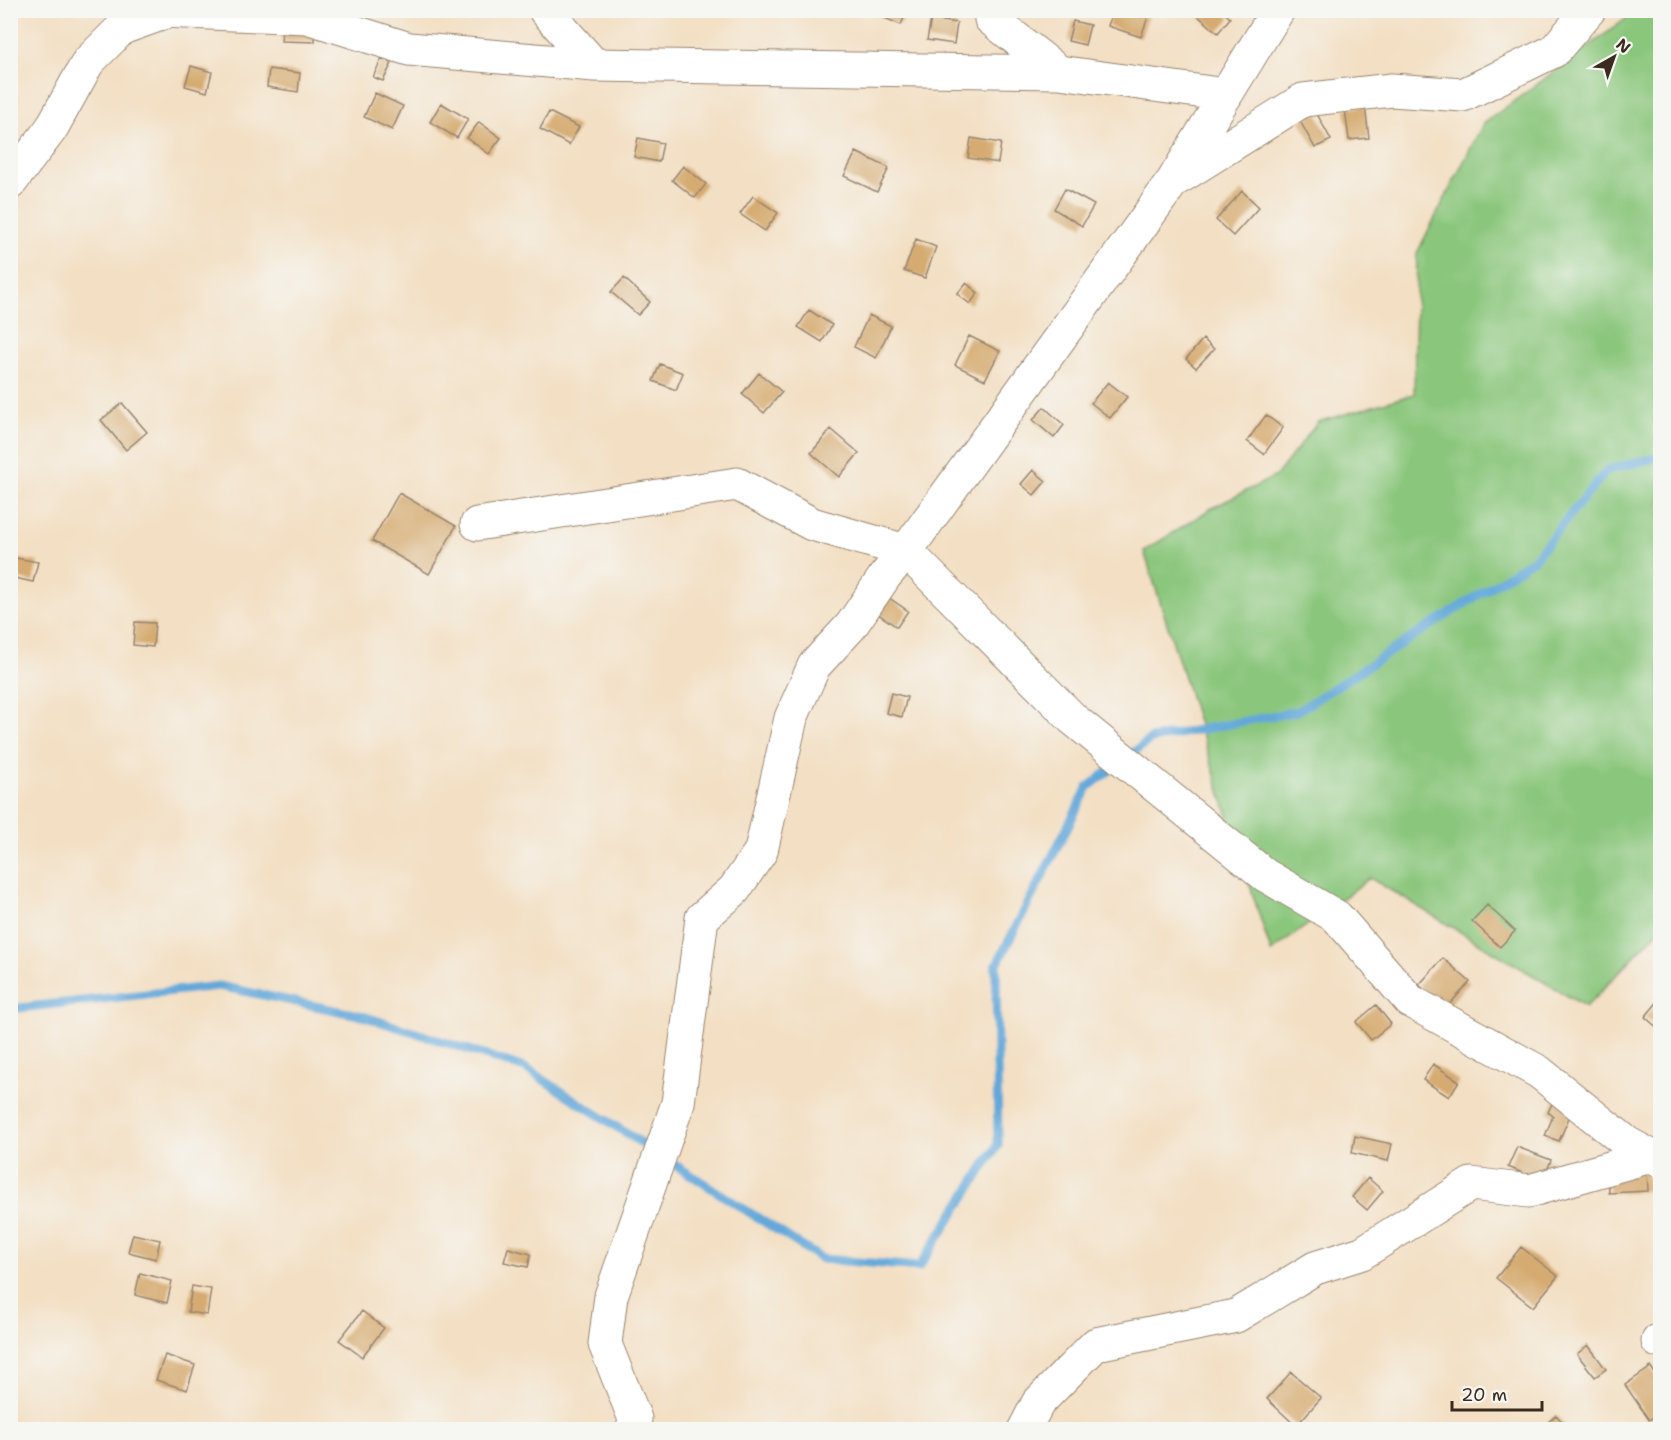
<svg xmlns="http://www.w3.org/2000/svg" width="1671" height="1440" font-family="'Shantell Sans',sans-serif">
<rect width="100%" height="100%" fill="#f6f6f2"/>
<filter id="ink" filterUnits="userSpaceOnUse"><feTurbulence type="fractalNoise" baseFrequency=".0167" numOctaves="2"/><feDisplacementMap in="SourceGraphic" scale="12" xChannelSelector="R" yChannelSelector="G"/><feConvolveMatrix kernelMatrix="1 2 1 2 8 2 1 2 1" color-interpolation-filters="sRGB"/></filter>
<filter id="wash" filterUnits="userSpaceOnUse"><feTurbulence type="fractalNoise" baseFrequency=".008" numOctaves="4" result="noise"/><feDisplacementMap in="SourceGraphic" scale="24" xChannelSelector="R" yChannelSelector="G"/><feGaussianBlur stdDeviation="1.35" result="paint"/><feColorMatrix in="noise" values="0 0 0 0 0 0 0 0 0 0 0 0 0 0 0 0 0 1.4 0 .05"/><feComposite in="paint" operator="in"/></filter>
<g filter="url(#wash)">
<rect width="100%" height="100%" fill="#f3dfc3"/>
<path fill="#8ac67c" stroke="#62784d" stroke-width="1.5" d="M1640,11H1660V929L1586,1007L1370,878L1271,952L1144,551L1212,508L1276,476L1318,422L1414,394L1417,253L1483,124L1634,13Z"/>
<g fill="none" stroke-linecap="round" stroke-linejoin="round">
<path stroke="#63a8d9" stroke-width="9" d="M10,1009L219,986L363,1016L525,1068L654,1151
M666,1159L822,1259L919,1267L998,1145L996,966L1088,787L1151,739L1298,711L1534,559L1607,470L1660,457"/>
</g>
<g id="blocks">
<path fill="#d5ab71" d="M866,10H907L901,25Z
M1113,10H1131L1148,17L1141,37L1108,26Z
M1191,10H1221L1230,18L1218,33Z
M931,19L957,23L954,44L927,40Z
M1073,21L1090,25L1085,45L1068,41Z
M282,30L315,31V42L281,41Z
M382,58L392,63L383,81L373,77Z
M191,66L212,72L207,92L185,86Z
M269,69L300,73L298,92L267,87Z
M375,93L403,106L392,130L364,117Z
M441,103L468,119L457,138L430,122Z
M1365,106L1369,138L1349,140L1345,109Z
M549,112L579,127L569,145L540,129Z
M1316,112L1331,140L1315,148L1300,121Z
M479,122L501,138L489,154L467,138Z
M638,138L663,143L659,162L634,157Z
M971,138L1001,143L998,163L968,158Z
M856,152L889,168L877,192L844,176Z
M683,166L706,184L695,198L672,180Z
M1065,189L1094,205L1082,226L1054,209Z
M1242,191L1259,207L1233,236L1216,220Z
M753,196L778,213L765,231L740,214Z
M916,239L936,247L925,278L904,271Z
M624,278L650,302L638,315L611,292Z
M966,283L978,293L970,304L957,294Z
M809,310L832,325L822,342L798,327Z
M869,315L891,326L876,358L854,347Z
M969,336L1000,351L985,380L955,365Z
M1203,339L1214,349L1196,368L1186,359Z
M660,364L683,373L676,390L653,381Z
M759,373L782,392L764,413L742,394Z
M1108,382L1127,397L1110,418L1091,403Z
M122,403L147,432L126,450L101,420Z
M1044,407L1064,425L1054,438L1033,420Z
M1266,415L1283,428L1264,454L1247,441Z
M831,429L859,453L839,477L811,453Z
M1033,470L1046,481L1034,495L1021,484Z
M399,493L456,526L429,574L372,541Z
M10,557L38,562L33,582L10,577Z
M885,595L908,611L897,627L874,611Z
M135,622L155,623L153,647L133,645Z
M891,693L907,697L902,717L886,713Z
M1487,905L1515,931L1500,947L1472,921Z
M1443,958L1470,982L1445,1009L1419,985Z
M1660,999V1030L1645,1017Z
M1376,1005L1391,1024L1371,1040L1356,1022Z
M1433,1064L1459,1081L1449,1097L1423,1080Z
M1555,1098L1574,1106L1559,1141L1545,1136L1553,1116L1548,1112Z
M1355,1136L1392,1144L1388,1161L1352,1153Z
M1517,1147L1551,1160L1543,1181L1508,1167Z
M1647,1167L1648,1191L1609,1193L1608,1169Z
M1368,1178L1383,1191L1367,1210L1352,1197Z
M133,1234L160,1240L156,1259L128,1252Z
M1521,1247L1558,1276L1533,1307L1496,1278Z
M508,1248L531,1254L528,1267L504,1262Z
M140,1273L172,1281L167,1303L135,1295Z
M192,1286L211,1289L207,1315L188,1312Z
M362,1311L384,1328L362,1357L339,1340Z
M1588,1345L1606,1369L1595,1377L1577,1354Z
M165,1355L195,1365L187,1390L156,1380Z
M1651,1367L1660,1382V1412L1649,1420L1625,1385Z
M1291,1372L1321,1398L1296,1426L1267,1399Z
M1556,1415L1570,1430H1552L1546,1424Z"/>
</g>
</g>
<g filter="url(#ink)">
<use href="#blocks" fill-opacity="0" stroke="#978470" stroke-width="1.5"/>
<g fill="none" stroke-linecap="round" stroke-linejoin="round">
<defs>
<path id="street" d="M138,10L307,17L409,49L594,65L1059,72L1226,95
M545,10L594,65
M992,10L991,19L1059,72
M1180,177L1303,100L1392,90L1463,95L1554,51L1589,10
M10,183L51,129L88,62L122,28L164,13
M477,524L737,484L812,524L906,551L1073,719L1265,875L1337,917L1410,1001L1539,1072L1627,1143L1660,1161
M1658,1341L1660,1340
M633,1430L635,1419L605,1344L611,1296L678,1103L702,918L734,890L761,851L791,718L814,666L851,626L885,576L906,551L1173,181L1278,10
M1024,1430L1038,1403L1096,1344L1236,1316L1315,1268L1362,1253L1471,1184L1529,1191L1651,1156"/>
</defs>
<use href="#street" stroke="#978470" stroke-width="35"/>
<use href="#street" stroke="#fff" stroke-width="33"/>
</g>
</g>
<rect width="1671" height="1440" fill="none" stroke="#f6f6f2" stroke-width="36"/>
<g transform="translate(1614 57) rotate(40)" stroke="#f6f6f2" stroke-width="4.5" paint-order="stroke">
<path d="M0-4.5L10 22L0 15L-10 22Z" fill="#3b2a1e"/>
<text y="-9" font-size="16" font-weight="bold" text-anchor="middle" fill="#3b2a1e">N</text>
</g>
<path d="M1452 1401v9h90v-9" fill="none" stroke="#3b2a1e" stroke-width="3"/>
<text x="1461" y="1401" font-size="18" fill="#3b2a1e" stroke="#f6f6f2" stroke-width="4.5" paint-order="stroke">20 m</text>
</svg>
